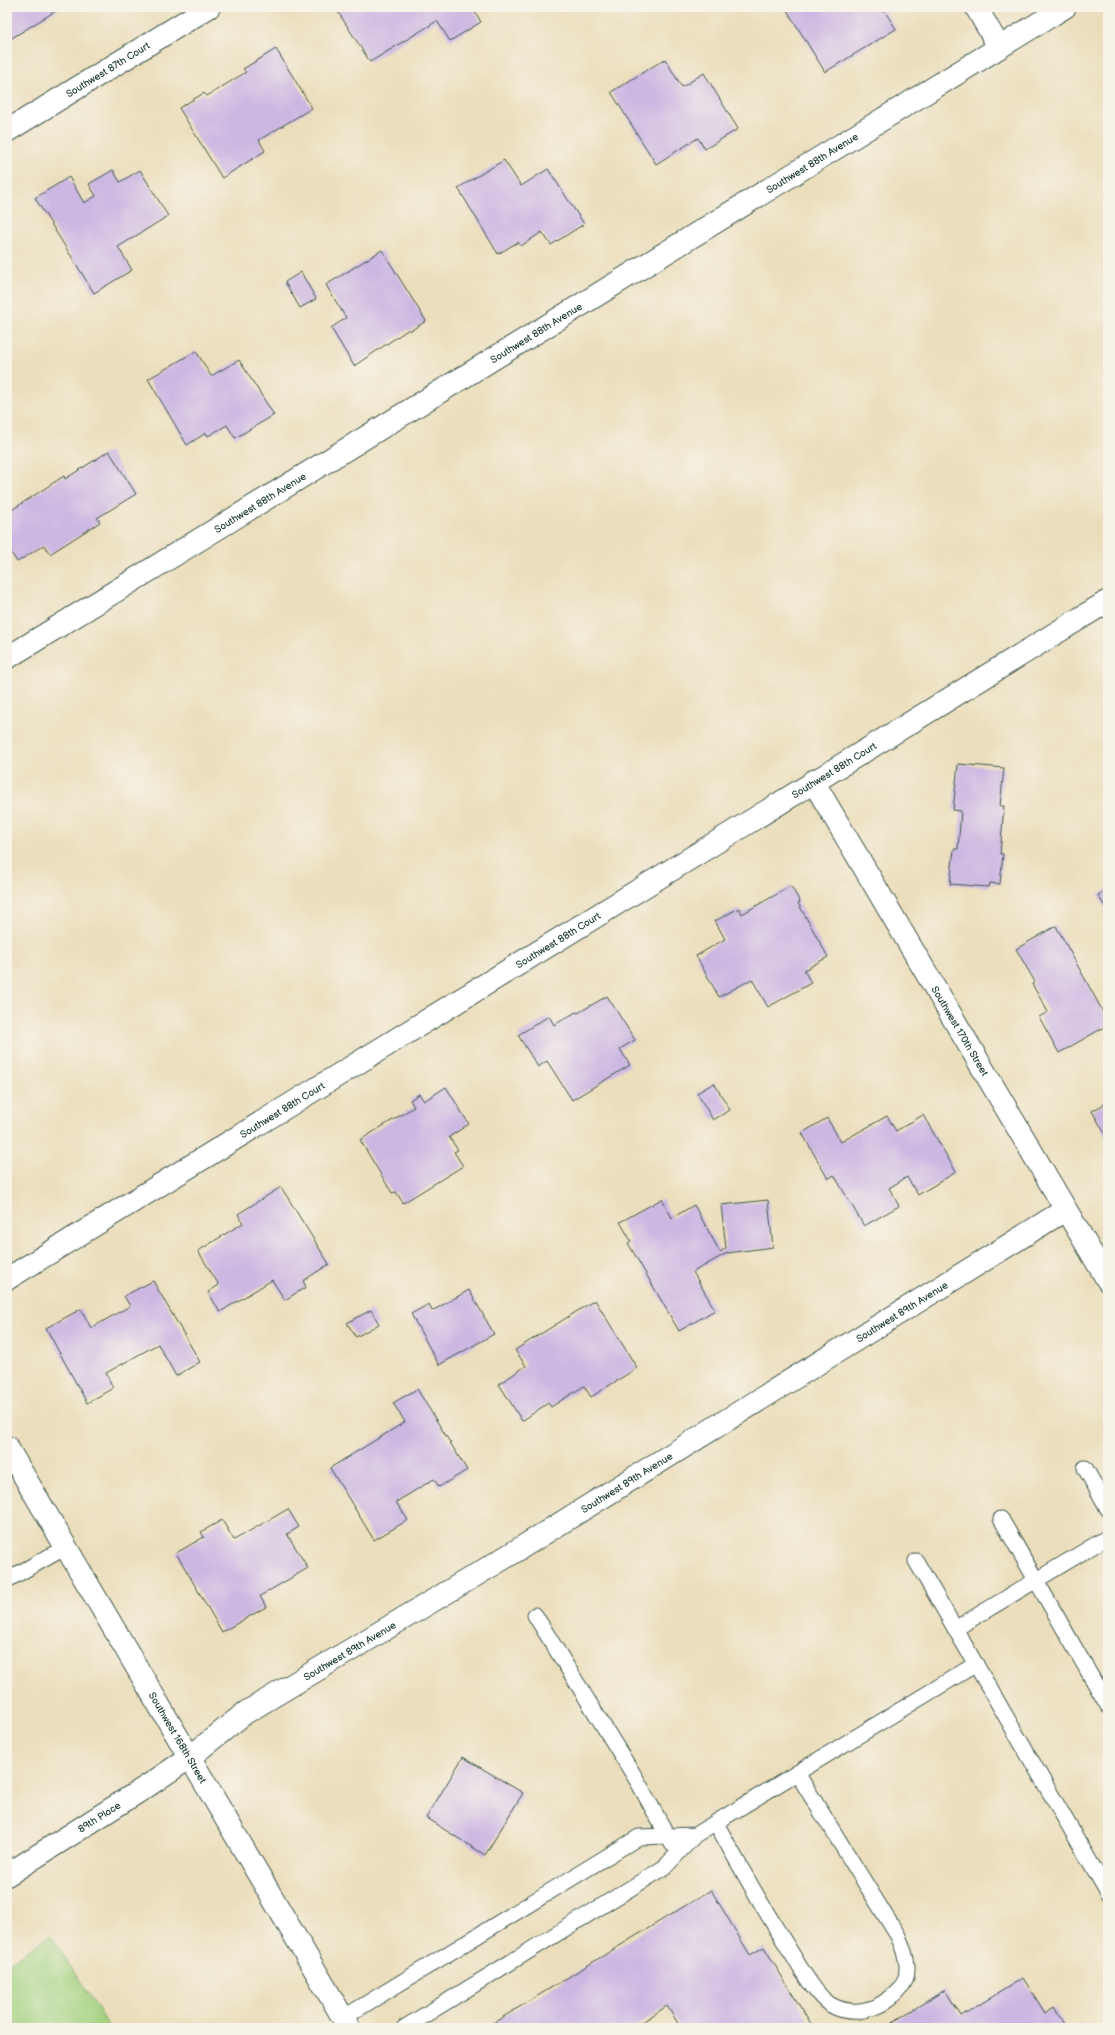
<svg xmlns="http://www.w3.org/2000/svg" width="1115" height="2035" font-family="'Balsamiq Sans',sans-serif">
<rect width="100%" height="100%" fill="#f7f3e8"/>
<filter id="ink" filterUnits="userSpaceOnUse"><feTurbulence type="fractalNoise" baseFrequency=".025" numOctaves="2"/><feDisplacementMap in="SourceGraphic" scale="8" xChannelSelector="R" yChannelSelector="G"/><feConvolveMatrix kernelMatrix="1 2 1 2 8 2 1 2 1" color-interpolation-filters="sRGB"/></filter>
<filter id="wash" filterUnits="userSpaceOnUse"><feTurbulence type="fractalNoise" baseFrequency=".012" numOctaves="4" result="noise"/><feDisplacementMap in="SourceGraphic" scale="16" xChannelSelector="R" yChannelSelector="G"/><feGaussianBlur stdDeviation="0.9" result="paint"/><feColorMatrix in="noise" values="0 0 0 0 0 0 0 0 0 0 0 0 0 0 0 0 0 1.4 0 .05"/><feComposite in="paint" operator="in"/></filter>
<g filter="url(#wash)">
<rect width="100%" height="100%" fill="#ebdebc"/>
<path fill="#a3d280" stroke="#61885a" d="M51,1936L110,2028H7V1964Z"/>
<g id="blocks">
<path fill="#ccb7e2" d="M7,7H62L7,41Z
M335,7H472L481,22L450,41L437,21L370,62Z
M785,7H882L896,29L825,72Z
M276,49L312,108L259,140L265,151L222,178L179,108L204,93L207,96L246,72L243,69Z
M665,59L682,87L704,73L738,129L705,149L698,138L656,164L611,92Z
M504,160L521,186L548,169L584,224L551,245L542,232L521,246L518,242L498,254L458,188Z
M113,170L120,182L140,170L168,216L118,247L132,270L94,293L35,198L69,177L84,203L96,196L89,184Z
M382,250L426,321L410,331L409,329L354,366L331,328L346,318L326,285Z
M301,272L316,299L300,308L285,282Z
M196,351L211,376L239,360L274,415L235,438L227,425L208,436L206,433L187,445L148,379Z
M109,451L136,494L97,518L100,522L50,554L44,545L17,562L7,546V513L64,476L65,479Z
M958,764L1004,768L1000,806H1004L1000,854H1003L1000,884L990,883L989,887L950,884L954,849H958L961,811L953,810Z
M791,886L800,902L798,903L828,957L804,970L811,983L768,1007L752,979L719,997L696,956L725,939L715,921L739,908L742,914Z
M1108,889V912L1098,895Z
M1056,926L1108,1021V1025L1059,1053L1039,1017L1048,1012L1032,984L1035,982L1016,949Z
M607,996L635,1040L620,1049L630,1065L572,1100L547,1061L538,1067L518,1035L549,1016L554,1025L576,1012L578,1013Z
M714,1083L730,1110L713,1120L697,1093Z
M446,1087L469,1124L449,1137L458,1150L454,1152L463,1166L403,1203L396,1192L392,1193L360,1140L414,1107L410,1100L419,1094L424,1101Z
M1108,1102V1139L1092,1111Z
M923,1115L956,1172L918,1195L907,1177L889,1188L899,1206L864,1226L834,1175L828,1179L802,1133L827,1118L841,1142L887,1116L896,1131Z
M281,1187L329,1264L303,1281L306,1287L285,1300L272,1280L220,1312L208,1292L219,1285L198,1251L243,1223L238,1214Z
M662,1199L672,1218L694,1205L720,1252L726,1248L721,1205L768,1200L773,1247L727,1253L693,1272L715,1310L679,1331L628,1243L631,1241L620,1222Z
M153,1281L200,1362L176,1376L158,1344L106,1373L113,1388L87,1403L46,1328L81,1309L91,1328L130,1306L124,1296Z
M469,1290L494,1334L439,1365L411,1314L429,1304L432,1311Z
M595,1300L637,1368L591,1397L584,1386L551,1407L548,1403L522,1421L499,1384L526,1366L515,1350Z
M371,1310L379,1324L356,1337L347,1323Z
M417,1389L467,1470L439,1487L434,1479L396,1502L408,1520L374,1540L330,1468L405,1422L393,1403Z
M288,1509L299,1527L287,1534L308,1568L260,1596L266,1607L222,1632L176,1553L204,1537L201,1532L222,1520L234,1540Z
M463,1757L523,1793L485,1855L426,1818Z
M711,1890L750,1955L764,1947L813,2028H681L667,2006L633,2028H485Z
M1023,1978L1045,2013L1054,2007L1066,2028H883L945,1990L961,2016Z"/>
</g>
</g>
<g filter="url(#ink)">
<use href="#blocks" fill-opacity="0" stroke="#3e5548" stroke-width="1"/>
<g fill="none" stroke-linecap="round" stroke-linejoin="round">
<defs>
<path id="service" d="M1085,1468L1108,1509
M1001,1519L1108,1706
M916,1561L1108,1893
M7,1580L66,1547
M535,1615L638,1782L672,1844
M955,1629L1108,1537
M716,1823C739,1865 763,1908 789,1949C798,1964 816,1997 831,2005C854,2018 880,2009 897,1992C914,1976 906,1954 898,1936L797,1773
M695,1835L976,1664
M343,2018L639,1837L695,1835L665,1867L404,2028"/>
<g id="minor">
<path d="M976,7L999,47"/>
<path id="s1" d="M7,131L209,7"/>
<path id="s2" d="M7,658L1065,7"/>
<path id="s3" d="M813,781L1108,1281"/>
<path id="s4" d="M7,1279L1108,601"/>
<path id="s5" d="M7,1875L149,1785L190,1757L245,1713L511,1554L1065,1210"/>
</g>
<g id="tertiary">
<path id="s6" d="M7,1447L349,2028"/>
</g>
</defs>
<use href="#service" stroke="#3e5548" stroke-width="17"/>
<use href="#minor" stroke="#3e5548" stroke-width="24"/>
<use href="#tertiary" stroke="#3e5548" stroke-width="24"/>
<use href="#service" stroke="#fff" stroke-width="15"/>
<use href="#minor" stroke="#fff" stroke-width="22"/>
<use href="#tertiary" stroke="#fff" stroke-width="22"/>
</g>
</g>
<g text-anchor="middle" stroke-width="3" stroke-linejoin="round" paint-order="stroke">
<g font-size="10" fill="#1f3d34" stroke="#f7f3e8">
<text dy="4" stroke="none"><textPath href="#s1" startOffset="118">Southwest 87th Court</textPath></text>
<text dy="4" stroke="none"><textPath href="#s2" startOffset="945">Southwest 88th Avenue</textPath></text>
<text dy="4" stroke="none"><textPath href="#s2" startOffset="621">Southwest 88th Avenue</textPath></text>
<text dy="4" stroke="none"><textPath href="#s2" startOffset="297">Southwest 88th Avenue</textPath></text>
<text dy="4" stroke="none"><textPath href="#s4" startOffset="971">Southwest 88th Court</textPath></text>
<text dy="4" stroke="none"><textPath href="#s4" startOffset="647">Southwest 88th Court</textPath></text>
<text dy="4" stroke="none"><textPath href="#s3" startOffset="290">Southwest 170th Street</textPath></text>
<text dy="4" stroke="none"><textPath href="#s4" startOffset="323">Southwest 88th Court</textPath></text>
<text dy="4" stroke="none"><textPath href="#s5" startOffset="1058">Southwest 89th Avenue</textPath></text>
<text dy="4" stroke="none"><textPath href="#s5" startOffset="734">Southwest 89th Avenue</textPath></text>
<text dy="4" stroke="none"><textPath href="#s5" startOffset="410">Southwest 89th Avenue</textPath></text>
<text dy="4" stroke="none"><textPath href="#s6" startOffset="337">Southwest 168th Street</textPath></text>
<text dy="4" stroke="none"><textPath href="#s5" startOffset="109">89th Place</textPath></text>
</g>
</g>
<rect width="1115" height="2035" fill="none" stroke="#f7f3e8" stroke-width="24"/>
</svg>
